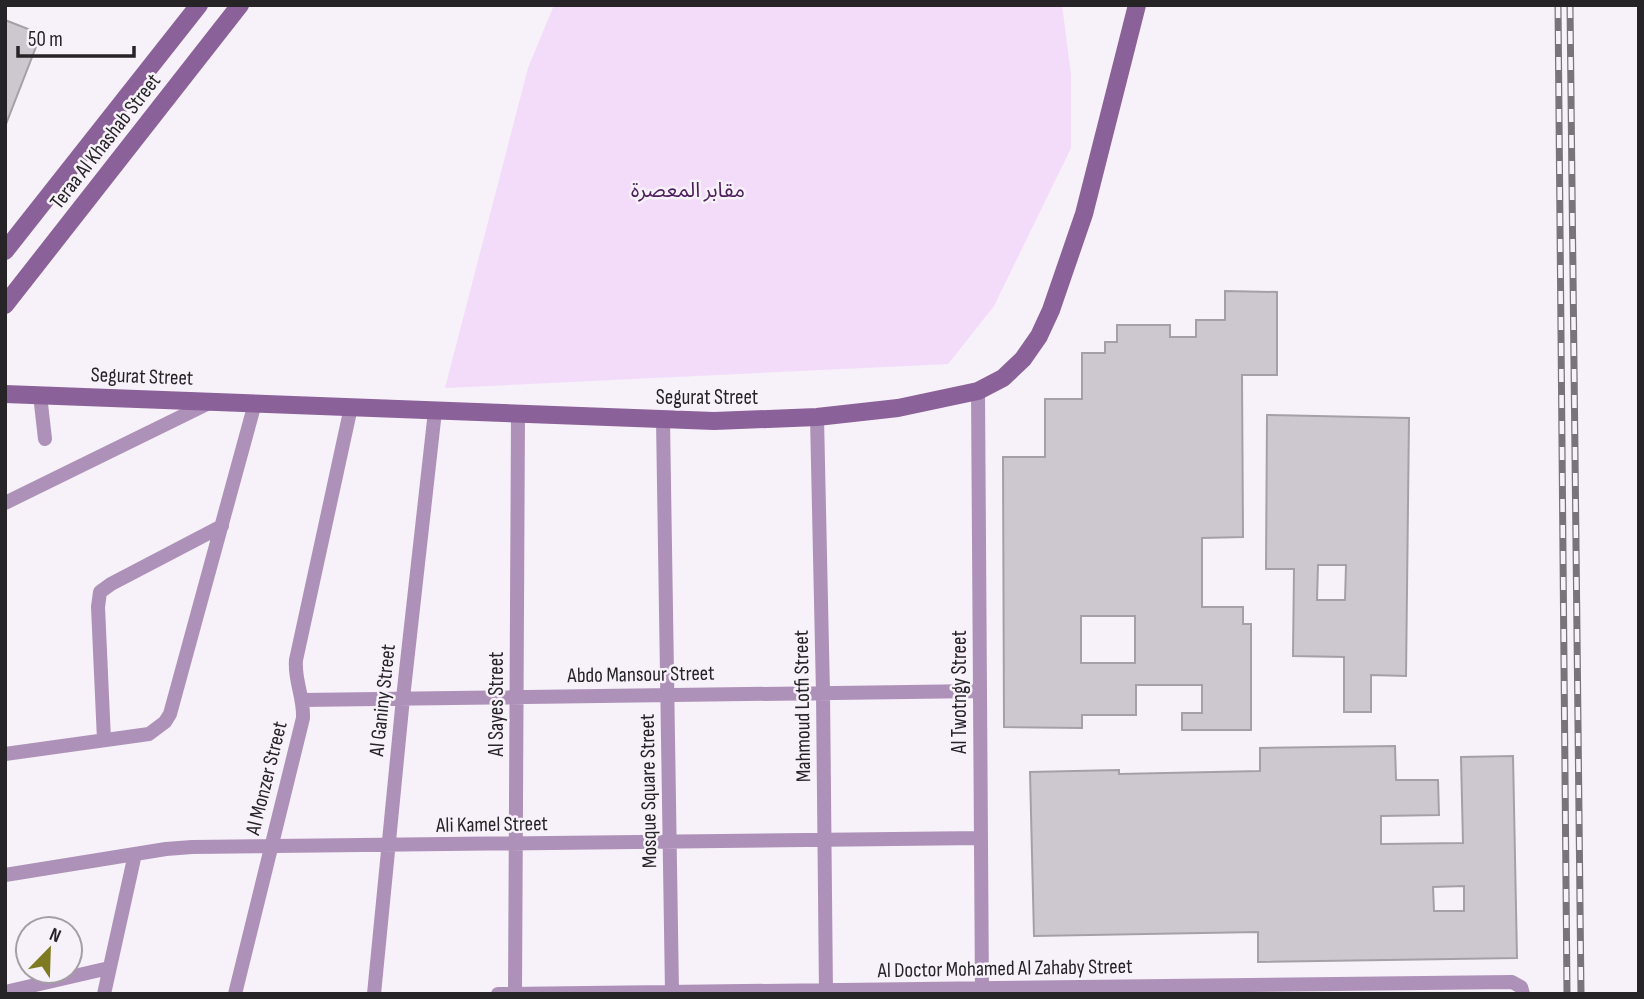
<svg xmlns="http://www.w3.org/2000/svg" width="1644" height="999" font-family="'Sofia Sans Condensed','Noto Sans Arabic',sans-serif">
<rect width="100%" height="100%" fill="#f7f1f9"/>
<path fill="#f2dcfa" d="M554,5H1062L1071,75V148L994,306L948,364L445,388L528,68Z"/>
<path fill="#cdc8cf" stroke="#a5a0a7" stroke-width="2" fill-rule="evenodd" d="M5,20L41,34L6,124H5Z
M1225,291L1277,292V375H1242L1243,537L1202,538V607H1243V624H1251V730H1182V713H1202V685H1136V715H1082V728L1004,727L1003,457H1045V399H1082V353H1105V342H1117V325H1170V337H1196V320H1225ZM1081,616H1135V663H1081Z
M1267,415L1409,418L1406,676L1371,675V712H1344V657L1293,656L1294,569H1266ZM1318,565H1346L1345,600H1317Z
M1395,746L1396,780H1438L1439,815L1381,816V844L1463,843L1461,757L1513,756L1517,958L1258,962V932L1034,936L1030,772L1119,770V774L1260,771V748ZM1464,886V911H1434L1433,887Z"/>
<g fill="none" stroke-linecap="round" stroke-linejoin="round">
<path stroke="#ae91b8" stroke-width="14" d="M978,391L982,994
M40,395L45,439
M817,417L823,693L826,994
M663,420L672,992
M5,503L211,402
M302,700L980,691
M104,740L98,607L100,592L111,584L222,526
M5,754L149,734L165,722L170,714L255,403
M5,875L166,849L192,847L981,838
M5,992L109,968
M104,994L135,854
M235,994L303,718C304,697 294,680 296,660L351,407
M374,994L403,698L435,411
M498,994L1512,982L1521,987L1523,994
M515,994L518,414"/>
<path stroke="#8b6199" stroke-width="18" d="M5,251L199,5
M5,305L240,5
M5,394L714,421L817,417L898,408L978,391L1003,378L1023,359L1039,336L1051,310L1084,214L1137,5"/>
<defs>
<path id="rail" d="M1558,5L1567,994
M1570,5L1581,994"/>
</defs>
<use href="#rail" stroke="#787479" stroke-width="7"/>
<use href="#rail" stroke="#f7f1f9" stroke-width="4.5" stroke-dasharray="13" stroke-linecap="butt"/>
</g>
<g text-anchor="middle" stroke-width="5" stroke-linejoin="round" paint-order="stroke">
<g font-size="21" fill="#262427" stroke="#f7f1f9">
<text transform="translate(105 141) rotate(-52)" y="7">Teraa Al Khashab Street</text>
<text transform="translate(142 376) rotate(2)" y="7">Segurat Street</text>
<text x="707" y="404">Segurat Street</text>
<text transform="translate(641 674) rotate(-1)" y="7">Abdo Mansour Street</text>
<text transform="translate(959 692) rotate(-90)" y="7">Al Twotngy Street</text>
<text transform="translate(382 700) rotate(-84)" y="7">Al Ganiny Street</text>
<text transform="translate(496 704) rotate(-90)" y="7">Al Sayes Street</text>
<text transform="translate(802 706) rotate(-91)" y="7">Mahmoud Lotfi Street</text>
<text transform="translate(266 778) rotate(-76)" y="7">Al Monzer Street</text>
<text transform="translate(648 791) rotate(-91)" y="7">Mosque Square Street</text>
<text transform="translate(492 824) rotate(-1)" y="7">Ali Kamel Street</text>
<text transform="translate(1005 968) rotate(-1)" y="7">Al Doctor Mohamed Al Zahaby Street</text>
</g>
<g font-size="21" fill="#4e1f5d" stroke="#f7f1f9">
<text x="688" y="197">مقابر المعصرة</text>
</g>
</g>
<rect width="1644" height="999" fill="none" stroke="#262427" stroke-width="14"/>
<g transform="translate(49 950) rotate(23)"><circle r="33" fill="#f7f1f9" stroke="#a39fa5" stroke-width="2"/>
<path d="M0-5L12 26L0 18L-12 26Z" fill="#7e7a21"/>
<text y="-10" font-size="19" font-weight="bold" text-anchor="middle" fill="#262427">N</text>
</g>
<path d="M18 46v10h116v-10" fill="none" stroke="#262427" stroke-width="3.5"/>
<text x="28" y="46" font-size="21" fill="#262427" stroke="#f7f1f9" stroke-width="5" paint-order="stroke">50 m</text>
</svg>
